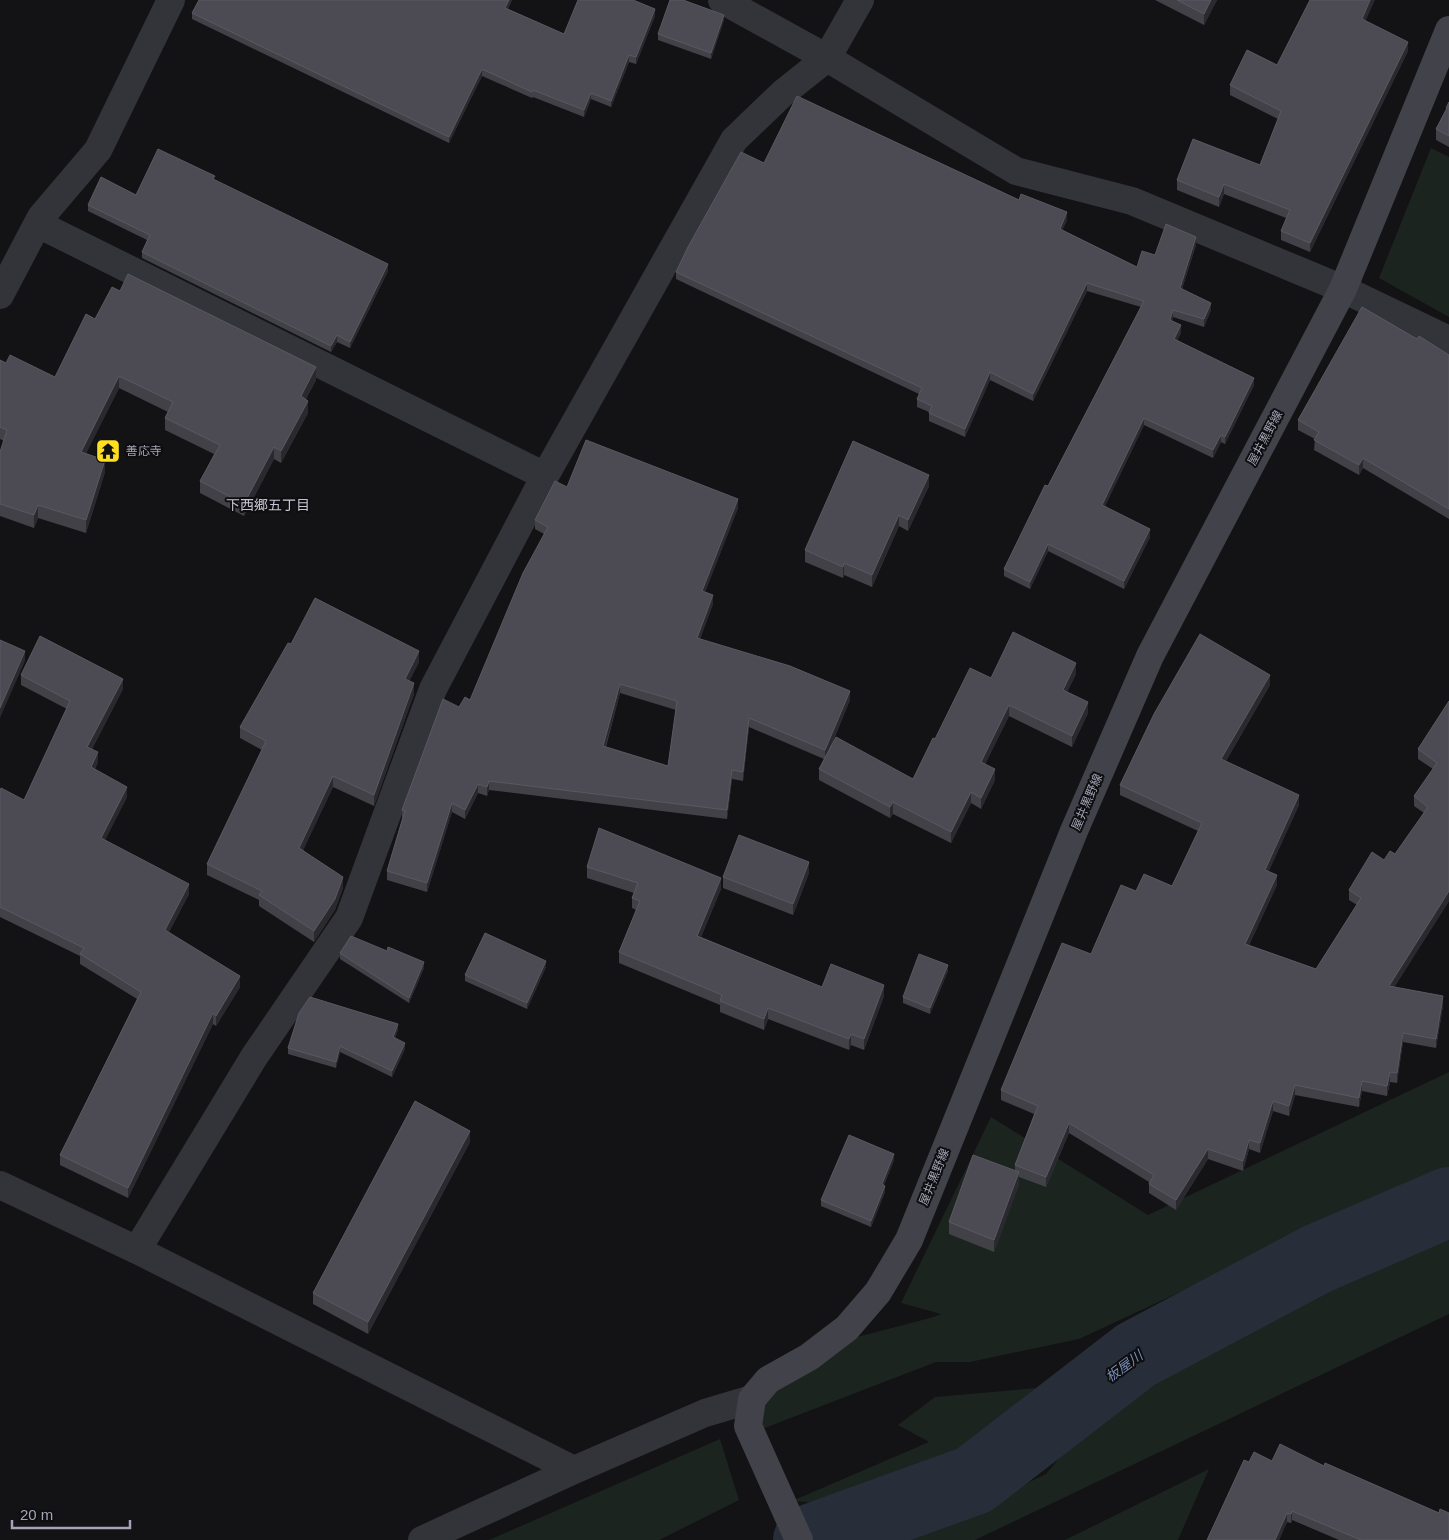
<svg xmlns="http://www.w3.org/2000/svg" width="1449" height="1540" font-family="Helvetica,'Noto Sans JP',sans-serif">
<rect width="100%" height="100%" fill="#131214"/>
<path fill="#1c241f" d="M1431,148L1449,157V317L1379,278Z
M1449,1072V1167L1079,1339L970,1362H936L762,1429L752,1405L803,1351L934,1317L941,1314L901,1303L991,1117L1148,1215Z
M1449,1240V1314L975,1540H906L1046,1474L1069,1446L1093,1405L1172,1336L1339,1284Z
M1048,1387L1062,1412L974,1480L863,1506L792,1501L929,1442L898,1425L935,1397Z
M720,1439L739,1500L659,1540H489Z
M1209,1469L1178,1540H1065Z"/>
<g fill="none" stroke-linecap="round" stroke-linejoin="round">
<path stroke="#282e39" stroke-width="70" d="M808,1540L974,1480L1136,1355L1317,1259L1449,1202"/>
<path stroke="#33333a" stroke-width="28" d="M722,0L827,58L1016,171L1132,201L1343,289L1449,340
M38,224L545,476
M0,295L41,217L98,150L171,0
M0,1185L137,1250L574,1470
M137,1250L254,1057L349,918L433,689L545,476L734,140L783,93L827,58L860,0
M422,1540L574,1470L705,1413L752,1399"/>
<path stroke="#41424a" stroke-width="28" d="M799,1540L748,1426L752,1399L768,1380L809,1357L847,1328L878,1292L909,1240L1074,831L1150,656L1343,289L1449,30"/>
</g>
<path fill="#414147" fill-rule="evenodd" d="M199,0H512L508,9L564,34L655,16L636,64L629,62L611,107L591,99L584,117L533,97L532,98L482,76L449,143L192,19V13Z
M1155,0H1217L1204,25Z
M724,20L711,59L658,40V34Z
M1365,21L1408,51L1310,252L1281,240V231L1286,218L1224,194L1219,207L1177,190V180L1260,165L1278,119L1230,95V85L1277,65Z
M1449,102V147L1436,140V129L1446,111V108Z
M764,163L1019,200L1067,220L1062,230L1137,267L1155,255L1196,245L1182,289L1211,310L1204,327L1173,317L1172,321L1181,333L1177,340L1254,385L1225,444L1221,442L1213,458L1144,425L1105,506L1150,537L1124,589L1048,551L1030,589L1004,576V569L1048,486L1141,307L1087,291L1033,401L990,380L965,437L929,421V412L917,407V399L919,394L676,279V272Z
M215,180L388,271L350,348L337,342L331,352L142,258V252L147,240L88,211V205Z
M95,319L316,380L306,399L308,413L281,463L274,459L244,516L200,493V481L214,454L165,430V418L168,412L119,388L86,453L105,472L86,533L38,518L34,528L0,516V452L4,441L0,439V360L6,363L55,377Z
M1417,339L1449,355V519L1363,468L1359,475L1314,450L1315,439L1298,430V420Z
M929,486L908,531L899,526L872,587L844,575L843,578L805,562V550Z
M567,487L738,508L705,592L713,604L700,639L850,700L831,746L913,779L935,739L991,678L1076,674L1067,692L1088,713L1072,747L1009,716L985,764L995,780L981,809L971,803L951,843L893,814L890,818L819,780V769L824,759L749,727L743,781L732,779L727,819L489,790L487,796L478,793L465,819L452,812L427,892L387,880V871L402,819V810L459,707L470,700L544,534L535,529V520ZM620,693L676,710L668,766L606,747Z
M291,644L419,662L409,681L414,694L374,806L333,787L303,850L343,888L335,910L314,942L259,906V900L207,875V864L262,750L240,738V727Z
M21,675L123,689L92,749L98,762L95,769L127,797L105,840L189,894L169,932L240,987L216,1026L213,1024L128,1198L60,1165V1155L137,999L80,964V956L0,917V790L24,800L67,709L21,685Z
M1270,685L1226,761L1299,805L1268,872L1277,885L1249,945L1316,969L1357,905L1349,900V890L1384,860L1395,854L1424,813L1414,806V796L1433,769L1418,759V749L1449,701V901L1394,987L1443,1006L1436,1048L1403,1042L1397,1083L1390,1082L1387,1096L1362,1091L1359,1107L1295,1095L1289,1116L1273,1111L1260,1153L1249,1149L1243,1171L1208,1159L1176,1210L1149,1193V1182L1069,1133L1046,1187L1019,1177V1184L994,1252L949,1234V1222L1015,1171V1165L1034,1114L1001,1100V1090L1091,954L1136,891L1172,886L1198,831L1120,795V785Z
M587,867L721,889L701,937L822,987L884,996L864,1050L851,1045L849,1050L768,1019L764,1030L720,1012V1005L619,963V952L636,910L632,908V898L634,893L587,878Z
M809,873L793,915L723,888V877Z
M340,953L424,968L409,1003L340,959Z
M546,967L527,1009L465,981V975Z
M948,971L930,1014L903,1003V997Z
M398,1030L395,1038L405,1049L392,1077L340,1052L336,1068L288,1054V1048Z
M470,1142L368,1334L313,1304V1293Z
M894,1160L884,1185L885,1192L871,1227L821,1206V1200Z
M1272,1461L1324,1466L1439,1513L1449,1540H1339L1292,1520L1291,1523L1287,1522L1279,1540H1207L1249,1462Z"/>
<path fill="#2a292e" d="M509,0H512L505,15V8Z
M1211,0H1217L1204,25V14Z
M1370,0H1375L1362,29V19Z
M655,9V16L636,64V57Z
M724,15V20L711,59V53Z
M1408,42V51L1310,252V243Z
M629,55V62L611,107V101Z
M482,69V76L449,143V137Z
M591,93V99L584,117V110Z
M1224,184V194L1219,207V197Z
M1067,212V220L1060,236V229Z
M1196,237V245L1180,295V288Z
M388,264V271L350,348V342Z
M1087,283V291L1033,401V394Z
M1211,303V310L1204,327V319Z
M1173,310V317L1170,327V320Z
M1181,325V333L1174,347V339Z
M337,335V342L331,352V346Z
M316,367V380L301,409V396Z
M990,372V380L965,437V429Z
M119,376V388L81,464V452Z
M1254,378V385L1225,444V437Z
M308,401V413L281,463V451Z
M1144,418V425L1102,512V505Z
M1221,435V442L1213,458V450Z
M274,447V459L244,516V504Z
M1363,458V468L1359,475V465Z
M105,460V472L86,533V520Z
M929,475V486L908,531V520Z
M738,499V508L702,600V591Z
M38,505V518L34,528V515Z
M899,515V526L872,587V575Z
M1150,529V537L1124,589V581Z
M1048,544V551L1030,589V582Z
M844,563V575L843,578V567Z
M713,595V604L697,647V638Z
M25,651V661L0,718V708Z
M419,651V662L405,690V679Z
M1076,663V674L1063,701V690Z
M1270,675V685L1221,769V759Z
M123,679V689L87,758V747Z
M414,683V694L374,806V795Z
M620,684V693L603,755V746Z
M850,691V700L825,759V750Z
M1088,702V713L1072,747V736Z
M1009,705V716L981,773V762Z
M749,718V727L743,781V772Z
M98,752V762L91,777V767Z
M995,769V780L981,809V798Z
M732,770V779L727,819V810Z
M333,776V787L299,859V848Z
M489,781V790L487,796V787Z
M478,784V793L465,819V810Z
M127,787V797L101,848V838Z
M971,792V803L951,843V832Z
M1299,795V805L1265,880V870Z
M893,802V814L890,818V807Z
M452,803V812L427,892V883Z
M809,862V873L793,915V904Z
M1277,875V885L1245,954V944Z
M343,877V888L335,910L314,942V931Z
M721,878V889L697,947V936Z
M189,884V894L165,940V930Z
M1449,891V901L1389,996V986Z
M546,961V967L527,1009V1003Z
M424,962V968L409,1003V998Z
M948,965V971L930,1014V1008Z
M240,976V987L216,1026V1016Z
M884,985V996L864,1050V1039Z
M1443,996V1006L1436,1048V1039Z
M768,1008V1019L764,1030V1019Z
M213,1013V1024L128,1198V1188Z
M398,1024V1030L393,1043V1037Z
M1403,1033V1042L1397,1083V1073Z
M851,1034V1045L849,1050V1039Z
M405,1043V1049L392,1077V1071Z
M340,1046V1052L336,1068V1062Z
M1390,1072V1082L1387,1096V1086Z
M1362,1081V1091L1359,1107V1098Z
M1295,1085V1095L1289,1116V1106Z
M1273,1101V1111L1260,1153V1143Z
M1069,1123V1133L1046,1187V1177Z
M470,1131V1142L368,1334V1322Z
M1249,1140V1149L1243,1171V1161Z
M1208,1149V1159L1176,1210V1200Z
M894,1154V1160L882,1190V1184Z
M1019,1172V1184L994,1252V1240Z
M885,1186V1192L871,1227V1221Z
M1292,1511V1520L1291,1523V1514Z
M1287,1513V1522L1279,1540H1275Z"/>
<path fill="#4c4b53" stroke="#5a5963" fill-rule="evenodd" d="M199,0H509L505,8L564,34L578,0H633L655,9L636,57L629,55L611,101L591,93L584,110L533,90L532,92L482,69L449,137L192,13Z
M670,0H683L724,15L711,53L658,34Z
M1177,0H1211L1204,14Z
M1310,0H1370L1362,19L1408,42L1310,243L1281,231L1290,210L1224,184L1219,197L1177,180L1193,139L1260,165L1281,111L1230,85L1247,50L1277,65Z
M797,96L1019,200L1021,194L1067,212L1060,229L1137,267L1142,251L1155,255L1166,224L1196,237L1180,288L1211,303L1204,319L1173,310L1170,320L1181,325L1174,339L1254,378L1225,437L1221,435L1213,450L1144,418L1102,505L1150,529L1124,581L1048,544L1030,582L1004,569L1045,485L1048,486L1144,301L1087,283L1033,394L990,372L965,429L929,413L932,406L917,399L922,388L676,272L688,247L741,152L764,163Z
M1449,102V136L1436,129L1447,108H1446Z
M158,149L215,176L213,179L388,264L350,342L337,335L331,346L142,252L150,235L88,205L101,177L136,195Z
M128,274L316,367L301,396L308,401L281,451L274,447L244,504L200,481L220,445L165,418L173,402L119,376L81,452L105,460L86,520L38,505L34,515L0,504V452L7,430L0,427V360L6,363L10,355L55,377L86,314L95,319L112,287L120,291Z
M1362,307L1417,339L1419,336L1449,355V509L1363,458L1359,465L1314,440L1319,432L1298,420Z
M586,440L738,499L702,591L713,595L697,638L790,666L850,691L825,750L749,718L743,772L732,770L727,810L489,781L487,787L478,784L465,810L452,803L427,883L387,871L405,811L402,810L443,699L459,707L465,697L470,700L523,573L548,527L535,520L555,481L567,487ZM620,684L677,701L668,766L603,746Z
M853,441L929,475L908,520L899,515L872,575L844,563L843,567L805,550Z
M315,598L419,651L405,679L414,683L374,795L333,776L299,848L343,877L335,899L314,931L259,895L262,891L207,864L266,741L240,727L288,643L291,644Z
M1013,632L1076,663L1063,690L1088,702L1072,736L1009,705L981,762L995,769L981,798L971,792L951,832L893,802L890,807L819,769L836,737L913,779L933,738L935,739L970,668L991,678Z
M1200,634L1270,675L1221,759L1299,795L1265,870L1277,875L1245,944L1316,969L1361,898L1349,890L1372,852L1384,860L1390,851L1395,854L1428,807L1414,796L1437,763L1418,749L1449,701V891L1389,986L1443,996L1436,1039L1403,1033L1397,1073L1390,1072L1387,1086L1362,1081L1359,1098L1295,1085L1289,1106L1273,1101L1260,1143L1249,1140L1243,1161L1208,1149L1176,1200L1149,1184L1154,1175L1069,1123L1046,1177L1015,1165L1038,1106L1001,1090L1062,943L1091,954L1121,885L1136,891L1144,874L1172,886L1202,823L1120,785L1154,714Z
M40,636L123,679L87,747L98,752L91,767L127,787L101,838L189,884L165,930L240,976L216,1016L213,1013L128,1188L60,1155L141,992L80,954L84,948L0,907V790L1,788L24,800L70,701L21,675Z
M0,640L25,651L0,708Z
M599,828L721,878L697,936L822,987L831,964L884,985L864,1039L851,1034L849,1039L768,1008L764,1019L720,1001L722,995L619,952L640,901L632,898L638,883L587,867Z
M739,835L809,862L793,904L723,877Z
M485,933L546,961L527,1003L465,975Z
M351,936L387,951L388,947L424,962L409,998L340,953Z
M919,954L948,965L930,1008L903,997Z
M310,997L398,1024L393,1037L405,1043L392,1071L340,1046L336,1062L288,1048L299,1013Z
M415,1101L470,1131L368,1322L313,1293Z
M849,1135L894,1154L882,1184L885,1186L871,1221L821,1200Z
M973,1155L1019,1172L994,1240L949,1222Z
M1280,1444L1324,1466L1325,1463L1439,1513L1440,1509L1449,1513V1540H1361L1292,1511L1291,1514L1287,1513L1275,1540H1207L1244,1460L1249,1462L1254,1452L1272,1461Z"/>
<defs>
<symbol id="temple-square" viewBox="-11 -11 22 22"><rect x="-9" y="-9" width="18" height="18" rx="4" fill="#fede21" stroke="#0e0d0f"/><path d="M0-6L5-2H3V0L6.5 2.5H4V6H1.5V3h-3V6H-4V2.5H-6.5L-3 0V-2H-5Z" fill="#111"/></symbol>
</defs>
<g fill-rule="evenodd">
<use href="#temple-square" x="94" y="437" width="28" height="28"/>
</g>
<g text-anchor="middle" stroke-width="4" stroke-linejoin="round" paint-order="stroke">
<g font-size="12" fill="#a3a5b6" stroke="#0e0d0f">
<text transform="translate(1265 438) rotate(-62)" y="4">屋井黒野線</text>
<text transform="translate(1087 802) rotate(-67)" y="4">屋井黒野線</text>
<text transform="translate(934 1177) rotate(-68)" y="4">屋井黒野線</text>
</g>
<g font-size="12" fill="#a3a5b6" stroke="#0e0d0f" text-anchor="start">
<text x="126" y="455">善応寺</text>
</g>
<g font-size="14" fill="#c4c5d2" stroke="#0e0d0f">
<text x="268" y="510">下西郷五丁目</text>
</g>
<g font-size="14" font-style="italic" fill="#778cb4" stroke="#0e0d0f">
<text transform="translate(1124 1366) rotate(-36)" y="5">板屋川</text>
</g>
</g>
<path d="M12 1520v8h118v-8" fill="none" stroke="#a3a5b6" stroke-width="2.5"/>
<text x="20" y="1520" font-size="15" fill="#a3a5b6" stroke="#0e0d0f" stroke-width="4" paint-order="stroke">20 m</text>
</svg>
